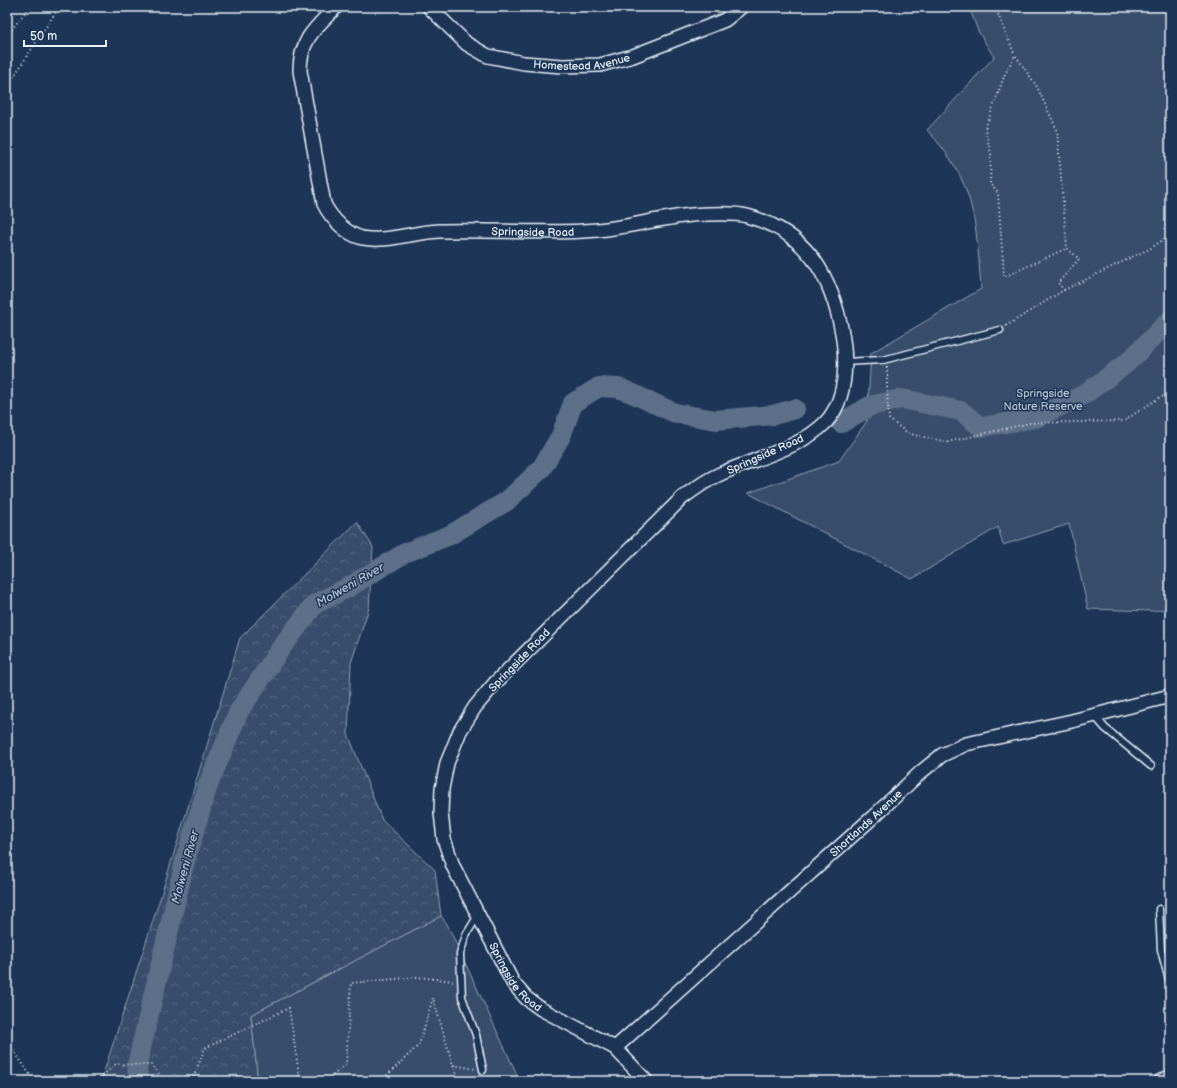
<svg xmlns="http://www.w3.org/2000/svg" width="1177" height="1088" font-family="'Balsamiq Sans',sans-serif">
<defs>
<pattern id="forest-crowns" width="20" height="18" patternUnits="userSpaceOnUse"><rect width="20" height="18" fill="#374d6c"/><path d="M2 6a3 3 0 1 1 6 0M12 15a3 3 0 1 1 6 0" fill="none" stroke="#546782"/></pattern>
</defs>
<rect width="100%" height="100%" fill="#1d3557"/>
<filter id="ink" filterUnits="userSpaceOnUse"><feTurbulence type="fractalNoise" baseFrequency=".025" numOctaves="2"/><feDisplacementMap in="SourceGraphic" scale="8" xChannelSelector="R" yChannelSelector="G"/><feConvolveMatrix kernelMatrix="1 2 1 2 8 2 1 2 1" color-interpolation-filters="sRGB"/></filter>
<g filter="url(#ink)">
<path fill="url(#forest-crowns)" stroke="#909fb2" d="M357,522L373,547L369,608L351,663L348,734L382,820L435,870L441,916L251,1015L258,1081H101L158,905L240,638Z"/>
<path fill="#374d6c" stroke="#909fb2" d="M969,7H1170V608L1153,611L1088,609L1069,524L1003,545L998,527L912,579L748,493L839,461L867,421L871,353L981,289C976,222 976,182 927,130L994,57L978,31Z
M441,916L447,924L520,1081H258L251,1015Z"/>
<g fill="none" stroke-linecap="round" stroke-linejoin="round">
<path stroke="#5d7089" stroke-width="20" d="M841,423L870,406L902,399L961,411L981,427L1036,418L1085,394L1127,363L1170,320
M138,1081L137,1065L185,861L208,785L239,711L283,645L315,604L349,587L405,553L450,535L507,501L541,469L561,436L573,403L599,387L618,388L629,392L675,413L716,420L773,415L795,409"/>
<defs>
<path id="lane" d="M844,362L883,360L1000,330
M1094,715L1105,728L1151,766
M1159,909L1161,950L1170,984
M477,917L466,935L460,954L462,997L476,1035L483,1070"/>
<g id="street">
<path id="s1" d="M336,7C315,28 300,40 300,71L324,204C331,218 346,234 362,238C387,243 413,232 439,231C491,229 545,235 598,230C629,227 660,218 692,215C707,214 733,212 747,216C803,231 828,269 840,323C847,354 849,397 826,422C800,449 752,459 718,475C705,481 694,489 682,498L496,682L475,707L460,731L447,763L442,789L441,813L444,839L453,866L513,983L526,998L541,1009L615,1048L646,1081"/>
<path id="s2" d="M429,7L467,44L488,56L524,63L562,66L600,65L633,56L725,20L741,7"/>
<path id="s3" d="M615,1048L873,817L921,772L942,755L966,744L1072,721L1170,696"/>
<path d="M1161,1081L1170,1077"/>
</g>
</defs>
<use href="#lane" stroke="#e8f1f8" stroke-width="9"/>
<use href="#street" stroke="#e8f1f8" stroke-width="16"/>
<path stroke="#e8f1f8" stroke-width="2" stroke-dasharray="1 3" stroke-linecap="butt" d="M995,7L1015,55
M7,36L29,7
M7,87L59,7
M1064,290L1151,248L1170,235
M1006,326L1064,290L1058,283L1079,259L1067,248L1057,130L1036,85L1015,55L1005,74L985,129L991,154L990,184L998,193L1004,277L1067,248
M887,367V391L889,419L905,431L914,435L948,442L1030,423L1124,421L1157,399L1170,393
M7,1040L34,1081
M453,1065L460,1081
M97,1081L116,1064L152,1065L164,1081
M192,1081L205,1048L289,1008L300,1081
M327,1081L346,1064L351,983L417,977L454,981
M381,1081L419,1045L433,998L453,1065L475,1069"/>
<use href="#lane" stroke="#1d3557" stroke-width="6"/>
<use href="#street" stroke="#1d3557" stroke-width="13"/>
</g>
</g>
<g text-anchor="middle" stroke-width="3" stroke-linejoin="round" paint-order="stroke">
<g font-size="11" fill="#e8f1f8" stroke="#1d3557">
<text dy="4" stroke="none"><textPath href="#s2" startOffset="172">Homestead Avenue</textPath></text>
<text dy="4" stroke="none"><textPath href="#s1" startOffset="435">Springside Road</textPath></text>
<text transform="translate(765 454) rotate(-24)" y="4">Springside Road</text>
<text transform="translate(519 660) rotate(-46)" y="4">Springside Road</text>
<text dy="4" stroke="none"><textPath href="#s3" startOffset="337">Shortlands Avenue</textPath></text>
<text dy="4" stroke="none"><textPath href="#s1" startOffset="1659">Springside Road</textPath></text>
</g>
<g font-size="11" fill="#b3c0ce" stroke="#1d3557">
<text x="1043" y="397">Springside<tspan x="1043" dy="13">Nature Reserve</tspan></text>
</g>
<g font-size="12" font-style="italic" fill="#b7c4d1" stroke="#1d3557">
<text transform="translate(350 585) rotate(-30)" y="4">Molweni River</text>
<text transform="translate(185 867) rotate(-75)" y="4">Molweni River</text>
</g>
</g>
<rect width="1177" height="1088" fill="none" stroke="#1d3557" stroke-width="24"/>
<rect x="12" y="12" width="1153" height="1064" fill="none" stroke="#e8f1f8" stroke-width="1.5" filter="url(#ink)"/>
<path d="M24 40v6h82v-6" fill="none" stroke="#e8f1f8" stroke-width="2"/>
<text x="30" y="40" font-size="12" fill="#e8f1f8" stroke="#1d3557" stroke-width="3" paint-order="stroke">50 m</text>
</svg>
